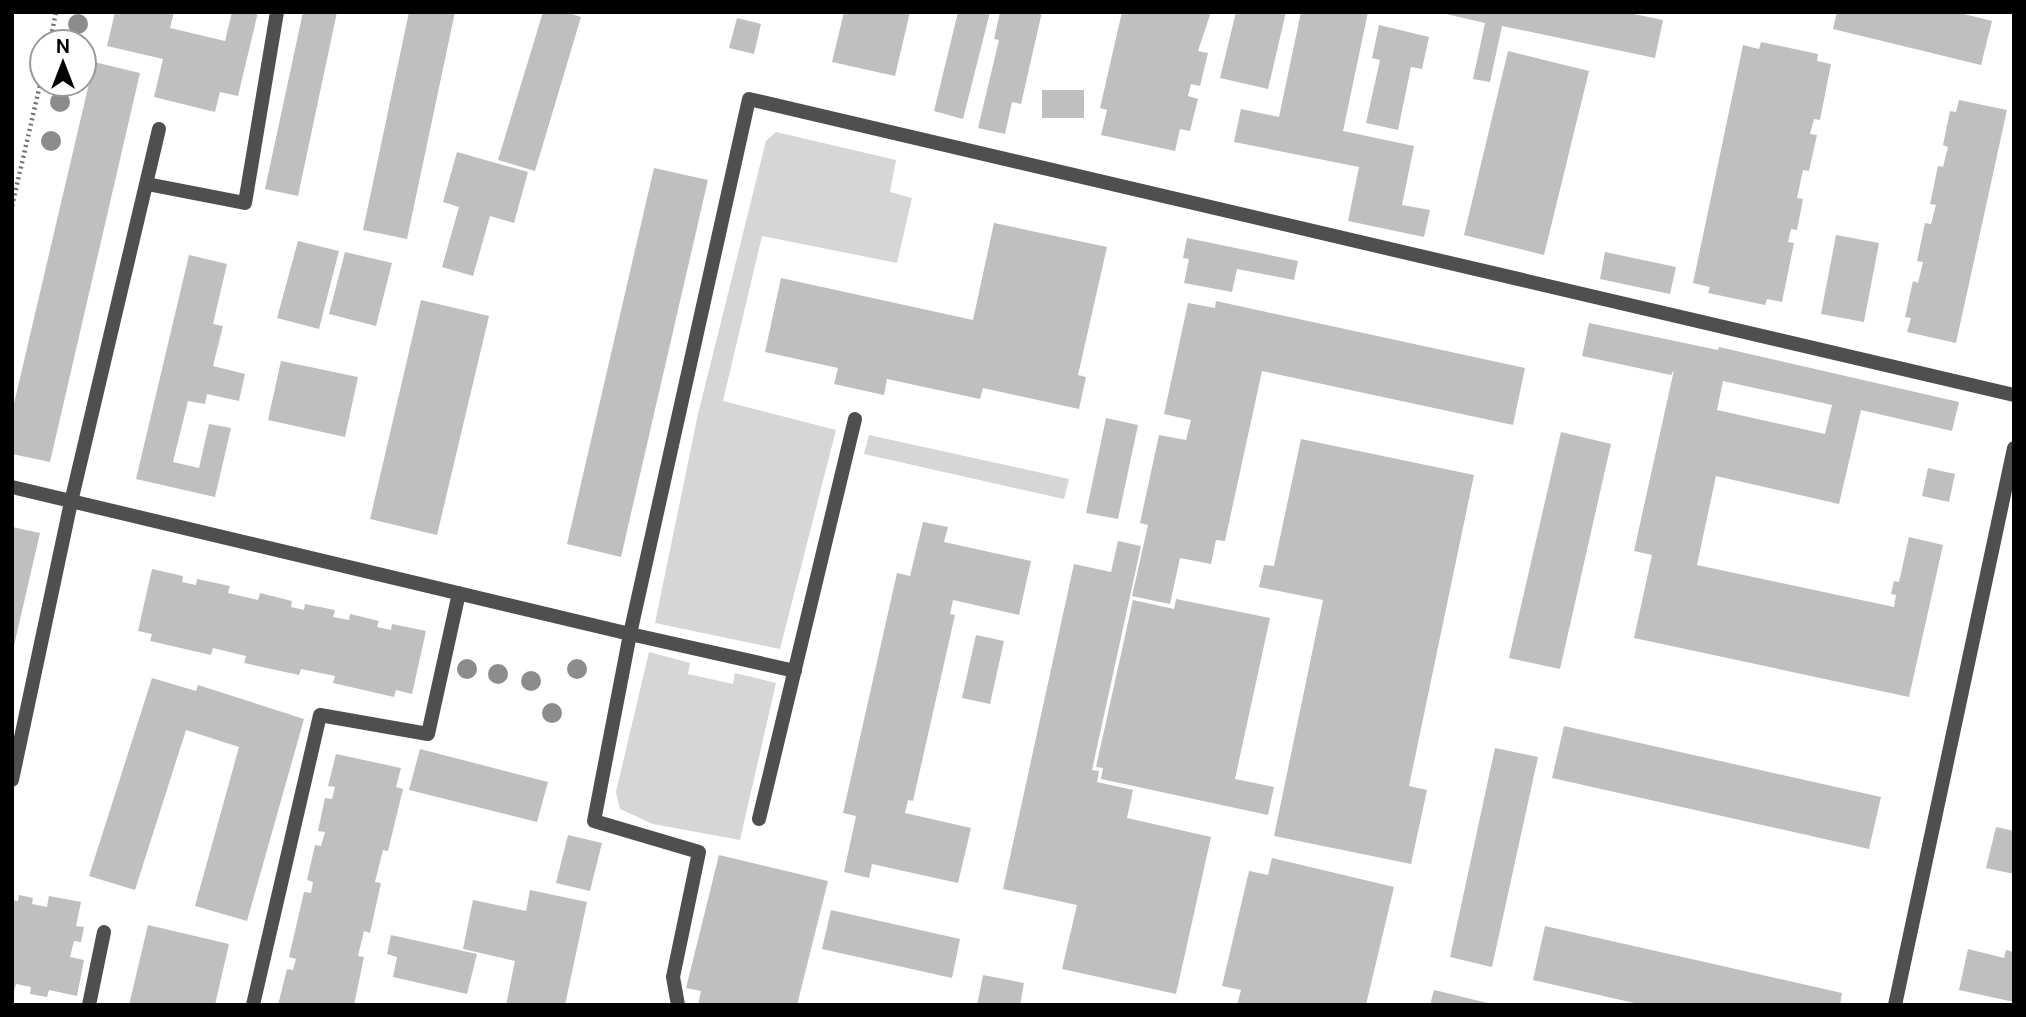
<svg xmlns="http://www.w3.org/2000/svg" width="2026" height="1017" font-family="'DM Sans',sans-serif">
<rect width="100%" height="100%" fill="#fff"/>
<path fill="#d6d6d6" d="M776,132L896,160L890,192L912,198L897,263L762,236L723,401L836,430L780,649L655,623L698,414L766,141Z
M869,435L1069,479L1064,499L864,454Z
M649,652L690,663L688,674L733,684L735,673L776,683L740,840L653,824L620,809L616,792Z"/>
<path fill="#bfbfbf" fill-rule="evenodd" d="M115,12H174L170,28L225,41L232,12H258L238,96L220,92L215,112L154,97L163,59L107,46Z
M303,12H337L298,196L265,189Z
M409,12H455L407,239L363,230Z
M543,12H566L581,17L535,171L498,160Z
M844,12H910L895,76L832,62Z
M958,12H990L963,119L934,111Z
M1000,12H1042L1021,104L1012,102L1005,134L978,128L999,40L994,39Z
M1122,12H1211L1198,51L1208,53L1200,86L1191,84L1188,96L1198,99L1190,131L1180,129L1175,151L1101,135L1107,110L1100,108Z
M1236,12H1286L1268,89L1220,78Z
M1301,12H1368L1343,131L1414,146L1402,205L1430,210L1424,237L1348,221L1359,167L1234,142L1241,109L1279,117Z
M1624,12L1663,20L1655,58L1502,26L1490,82L1473,79L1485,23L1442,13Z
M1837,12H1956L1992,21L1981,65L1833,29Z
M737,18L761,24L754,54L729,48Z
M1379,25L1429,37L1422,69L1411,67L1398,130L1366,123L1380,60L1372,58Z
M1761,42L1818,54L1817,61L1831,64L1820,120L1814,119L1810,134L1817,135L1809,171L1803,170L1797,198L1803,199L1797,230L1791,229L1788,242L1794,243L1782,302L1767,299L1765,305L1708,293L1710,287L1693,283L1743,45L1759,49Z
M1508,51L1589,71L1544,255L1464,235Z
M94,62L140,73L50,462L12,454V412Z
M1042,90H1084V118H1042Z
M1959,100L2007,110L1956,343L1907,332L1911,318L1905,317L1913,281L1918,283L1923,262L1917,261L1925,223L1931,224L1936,205L1930,204L1938,166L1943,167L1948,147L1943,145L1950,111L1956,112Z
M457,152L528,172L514,223L490,216L473,276L442,267L459,207L443,202Z
M654,168L708,180L621,557L567,544Z
M994,223L1107,247L1078,375L1086,377L1079,409L983,388L980,399L887,379L884,395L834,384L838,368L765,352L781,278L973,320Z
M1836,235L1879,243L1864,322L1821,314Z
M1187,238L1298,261L1294,280L1237,269L1232,292L1184,283L1189,259L1183,258Z
M298,241L339,251L319,329L277,318Z
M345,252L392,263L376,326L329,314Z
M1605,252L1676,267L1670,294L1600,279Z
M189,255L227,264L213,324L223,326L213,366L245,374L239,401L207,394L205,404L188,401L173,462L199,468L209,424L231,428L215,497L136,479Z
M421,300L489,316L437,535L370,519Z
M1216,301L1525,368L1513,425L1262,371L1225,541L1216,540L1211,564L1180,558L1170,604L1132,596L1148,525L1140,523L1159,435L1186,440L1191,420L1164,414L1188,303L1215,308Z
M1589,323L1718,350L1719,347L1959,402L1952,431L1861,410L1839,504L1716,476L1697,565L1894,607L1896,595L1891,594L1894,581L1899,582L1909,537L1943,545L1909,697L1634,638L1652,555L1634,551L1674,370L1671,375L1582,356ZM1723,381L1832,405L1825,434L1717,410Z
M281,361L358,377L345,437L268,420Z
M1106,418L1138,425L1118,519L1086,513Z
M1561,432L1611,444L1560,669L1509,658Z
M1301,439L1474,475L1409,786L1427,790L1411,864L1274,836L1323,600L1259,587L1264,565L1274,566Z
M1928,468L1955,474L1949,502L1922,496Z
M923,522L948,527L944,542L1031,561L1019,615L953,600L950,614L955,615L913,801L908,800L905,813L971,828L958,883L872,864L869,878L844,872L856,816L843,813L897,573L910,576Z
M12,527L40,533L13,650L12,649Z
M1118,541L1141,546L1092,770L1099,771L1097,782L1133,790L1127,818L1211,837L1176,994L1062,969L1077,905L1003,889L1074,564L1111,572Z
M152,569L183,576L182,582L196,585L197,579L230,586L228,593L258,600L260,593L292,601L291,607L304,610L305,604L335,610L333,617L349,620L350,614L379,621L377,627L391,630L392,624L426,631L412,694L396,690L394,697L333,683L335,676L301,669L299,675L244,663L246,656L213,648L211,655L150,641L152,634L138,631Z
M1176,599L1270,618L1235,779L1274,787L1268,815L1101,779L1103,768L1096,767L1133,600L1174,609Z
M976,635L1004,641L990,704L962,698Z
M152,678L196,691L198,685L304,719L247,921L195,906L239,747L186,730L135,890L89,876Z
M1564,726L1881,797L1869,849L1552,778Z
M1495,748L1538,757L1492,967L1450,957Z
M420,749L548,782L537,822L409,790Z
M336,754L401,768L396,787L403,789L388,851L383,850L375,882L381,883L370,933L364,931L358,956L364,957L354,1005H278L287,969L293,970L296,959L289,957L304,892L311,893L313,882L307,880L315,845L321,846L325,832L318,831L325,798L332,799L335,787L328,786Z
M1996,827L2014,831V874L1986,868Z
M568,835L602,843L590,891L556,883Z
M719,855L828,881L797,1005H698L701,991L686,988Z
M1272,858L1394,887L1366,1005H1237L1241,990L1222,986L1249,871L1268,875Z
M530,890L587,902L565,1005H506L515,961L463,949L473,900L526,911Z
M19,895L33,898L32,904L47,907L49,896L81,902L76,926L84,927L81,942L74,941L70,957L84,960L77,996L49,990L47,997L30,994L31,987L16,984L12,998V900L18,901Z
M831,910L960,939L952,978L822,949Z
M148,925L229,944L215,1005H129Z
M1545,926L1842,993L1840,1005H1643L1533,980Z
M391,935L477,954L467,994L393,977L397,957L387,954Z
M1968,949L2004,958L2006,950L2014,952V1002L1959,990Z
M983,975L1024,983L1020,1005H977Z
M1434,990L1492,1004V1005H1430Z"/>
<g fill="none" stroke-linecap="round" stroke-linejoin="round">
<path stroke="#717171" stroke-width="4.5" stroke-dasharray="2 3.5" stroke-linecap="butt" d="M50,42L56,12
M12,206L42,76"/>
<path stroke="#4f4f4f" stroke-width="14" d="M147,184L245,203L277,12
M12,487L630,634L749,99L2014,395
M12,780L71,502L159,129
M759,819L855,419
M89,1005L104,932
M253,1005L320,715L428,734L459,593
M678,1005L673,977L699,852L594,821L630,634L795,671"/>
<path stroke="#4f4f4f" stroke-width="14" d="M1895,1005L2014,448"/>
<path stroke="#000" stroke-width="2" d="M12,18L13,12"/>
</g>
<g fill="#8c8c8c">
<circle cx="78" cy="24" r="10"/>
<circle cx="60" cy="102" r="10"/>
<circle cx="51" cy="141" r="10"/>
<circle cx="467" cy="669" r="10"/>
<circle cx="577" cy="669" r="10"/>
<circle cx="498" cy="674" r="10"/>
<circle cx="531" cy="681" r="10"/>
<circle cx="552" cy="713" r="10"/>
</g>
<rect width="2026" height="1017" fill="none" stroke="#000000" stroke-width="28"/>
<g transform="translate(63 63)"><circle r="33" fill="#ffffff" stroke="#999999" stroke-width="2"/>
<path d="M0-5L12 26L0 18L-12 26Z" fill="#000000"/>
<text y="-10" font-size="19" font-weight="bold" text-anchor="middle" fill="#000000">N</text>
</g>
</svg>
